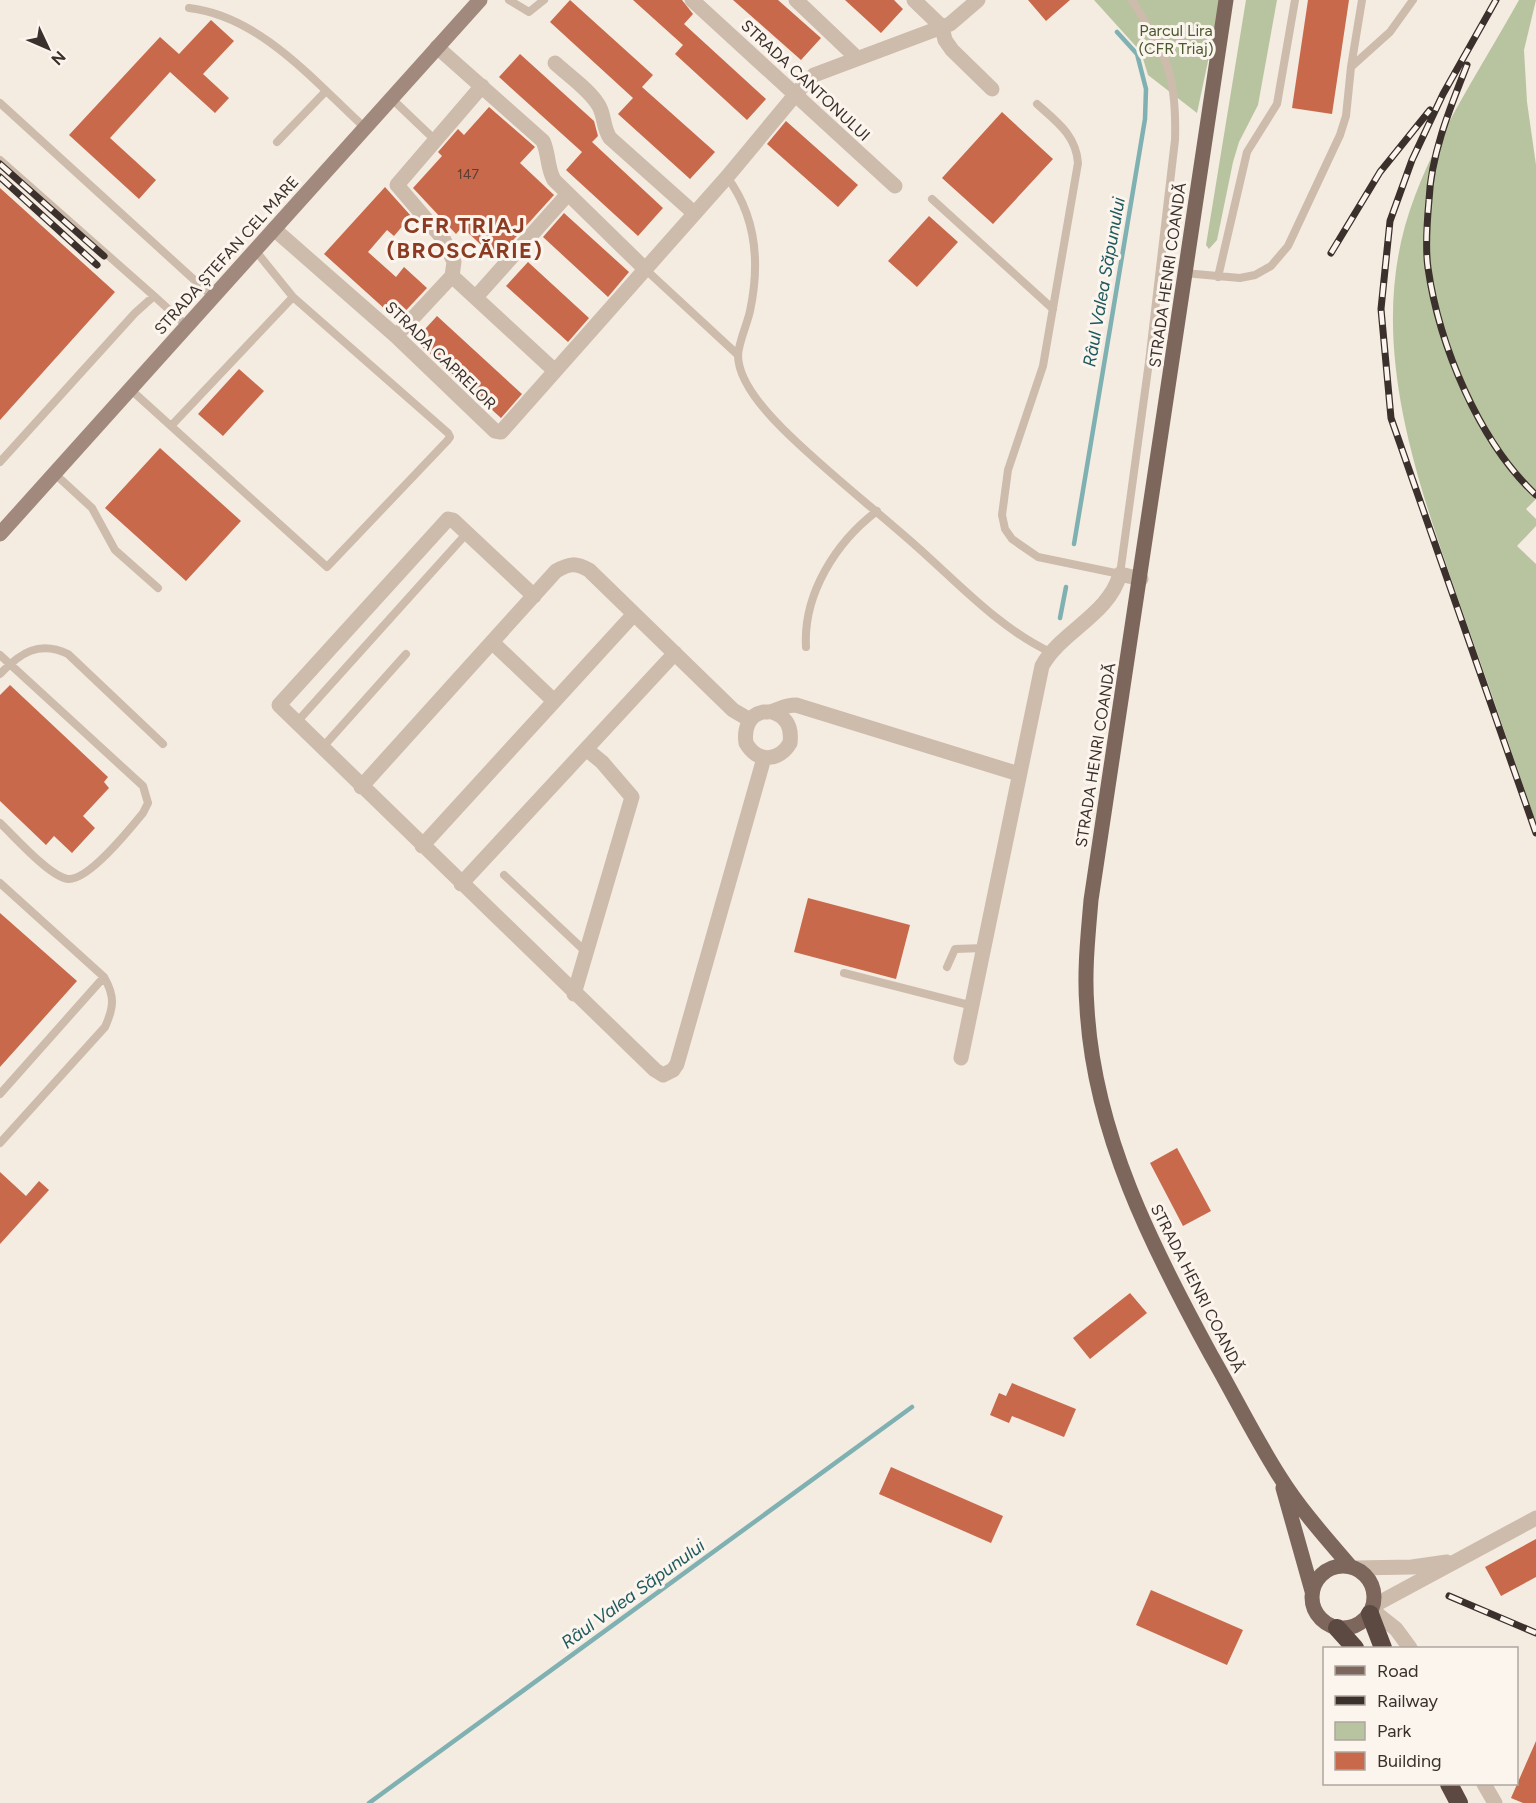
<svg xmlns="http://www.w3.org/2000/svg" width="1536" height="1803" font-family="Figtree,sans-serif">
<rect width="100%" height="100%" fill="#f4ebe1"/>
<path fill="#b8c4a0" d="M1094,0H1221L1197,113L1148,75L1141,52Z
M1246,0H1277L1258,105L1239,142L1233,162L1217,240L1209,249L1206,245Z
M1519,0H1536L1524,50L1527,102L1536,165V499L1526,509L1536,519V526L1517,546L1536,564V823C1512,753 1488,683 1463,613C1421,491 1369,356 1405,226C1429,144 1478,74 1519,0Z"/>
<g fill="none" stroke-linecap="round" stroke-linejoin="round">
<path stroke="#7fb0b2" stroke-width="4.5" d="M1074,544L1145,119L1146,89L1137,54L1117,32
M1060,618L1066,587
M369,1803L912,1407"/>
</g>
<path fill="#c8694b" d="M570,0L653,75L642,87L715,152L690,179L618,114L633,98L550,22Z
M633,0H682L693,14L684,24L766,99L747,120L675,54L683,45Z
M733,0H778L821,38L801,60Z
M845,0H894L903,9L881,33Z
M1028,0H1070L1046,21Z
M1308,0H1349L1332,114L1292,108Z
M211,20L234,41L203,74L229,98L215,113L170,72L110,138L156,180L139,199L69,135L160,37L179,54Z
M520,54L594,121L598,136L592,142L663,208L638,236L566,170L582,152L499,77Z
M489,107L535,147L520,163L554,195L496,259L462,227L456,234L413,188L442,156L438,152L458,129L464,135Z
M1002,112L1053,159L993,224L942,178Z
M786,121L858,185L838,207L767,144Z
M385,187L411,216L394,236L387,230L368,252L396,277L404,267L427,288L397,320L324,254Z
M0,188L115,292L0,420Z
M564,213L629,272L608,297L543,237Z
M929,216L958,242L917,287L888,261Z
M528,262L589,318L568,342L506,286Z
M437,316L522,394L501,418L415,340Z
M239,369L264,391L223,436L198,414Z
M160,448L241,521L186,581L105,508Z
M10,685L108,777L104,782L109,788L83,816L95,828L72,853L54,836L46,845L0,801V695Z
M808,898L910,925L896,979L794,952Z
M0,913L77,981L0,1067Z
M1177,1148L1211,1211L1183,1226L1150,1163Z
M0,1172L26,1196L39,1181L49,1190L0,1244Z
M1130,1293L1147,1313L1090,1359L1073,1338Z
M1012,1383L1076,1409L1064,1437L1012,1416L1009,1423L990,1415L999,1393L1006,1396Z
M891,1467L1003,1516L991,1543L879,1494Z
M1536,1539V1577L1501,1596L1485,1567Z
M1151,1590L1243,1630L1227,1665L1136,1625Z
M1536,1741V1803H1523L1511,1798Z"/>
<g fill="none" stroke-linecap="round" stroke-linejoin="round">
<path stroke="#cdbbac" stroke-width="8" d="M509,0L529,12L544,0
M189,8C260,16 315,82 364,127
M1351,67L1362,0
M391,98L434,139
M0,103L213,297
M1037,104C1057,122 1076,135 1078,163L1043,366L1008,470L1002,515L1005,529L1012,539L1038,557L1120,574L1149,362L1175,140C1177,72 1166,56 1132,0
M277,142L325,92
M0,160L154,296
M727,177C756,216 760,264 750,311C747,325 739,341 738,355C738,381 765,411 782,428C823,469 871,506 915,545C957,582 999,628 1050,652
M932,199L1053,309
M645,269L738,355
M1184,273L1240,278L1255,275L1271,266L1288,246L1340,135L1346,116L1351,67L1390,32L1413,0
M1218,277L1247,152L1277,104L1295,0
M130,389L327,567L447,441L450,437L448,433L293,297L255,250
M171,426L293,297
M0,462L135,313L154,296L187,326
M55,474L92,508L115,550L158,588
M806,647C803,594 836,542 877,511
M0,655L143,786L148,803L143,813C130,829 88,881 68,879C50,877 14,836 0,823
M0,674C20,653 39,640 68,654L163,744
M296,723L467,533
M322,748L406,654
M504,875L586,952
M0,883L104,977C115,996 114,1007 105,1027L0,1143
M947,967L955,949L984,948
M844,973L973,1006
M0,1094L104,977"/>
<path stroke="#cdbbac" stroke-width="15" d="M692,0L895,186
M796,0L857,58
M914,0L942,27L945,40L952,50L992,89
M437,47L543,141C549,154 547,168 554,180L645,269
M555,63C569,76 590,90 599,106C605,117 603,128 610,138L694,213
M482,86L397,185L444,240L454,262L452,276L555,371
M274,229L396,336L495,431L501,432L727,177L805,83L814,75L950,24L978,0
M476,297L567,195
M396,336L452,276
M534,596L453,520L448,519L279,705L655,1070L663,1075L673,1070L677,1064L764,758
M492,642L554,701
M772,712C787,717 792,727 790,743C779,762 757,763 746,743C744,730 748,715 763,712C766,712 771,712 773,711C782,708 786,705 796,705L1019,774
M361,787L556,571C570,563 576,563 589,570L733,710L750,720
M422,846L634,614
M461,884L675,653
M574,994L632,797L602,762L586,749
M961,1058L1042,666C1061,631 1109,615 1120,574L1141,579
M1372,1610L1396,1629L1410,1648
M1484,1784L1495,1803"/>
<path stroke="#cdbbac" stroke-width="15" d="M1355,1568L1412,1567L1447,1562
M1373,1606L1536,1518"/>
<path stroke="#a18a7d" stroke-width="15" d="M0,534L480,0"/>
<path stroke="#7d675c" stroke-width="15" d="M1226,0L1091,900C1088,936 1084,972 1087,1008C1094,1133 1152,1247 1211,1355C1234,1395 1255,1438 1280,1477C1300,1509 1326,1538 1350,1566
M1283,1488L1312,1591
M1312 1597a31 31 0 1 1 62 0a31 31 0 1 1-62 0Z"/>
<path stroke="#5c4a42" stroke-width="18" d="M1370,1614L1383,1648
M1337,1628L1355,1648
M1449,1784L1459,1803"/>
<defs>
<path id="rail" d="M1496,0L1443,94L1412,160L1390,221L1381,309L1391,418L1536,833
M1467,65C1450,108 1431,154 1429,200C1427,222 1425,247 1428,268C1439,345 1479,442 1536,495
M0,164L104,256
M0,177L97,265
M1331,253L1380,172L1430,110
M1449,1596L1536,1633"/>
</defs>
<use href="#rail" stroke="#3b302b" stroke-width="7"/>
<use href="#rail" stroke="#fbf5ee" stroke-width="4.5" stroke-dasharray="14" stroke-linecap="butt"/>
</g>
<g text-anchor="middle" stroke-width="6" stroke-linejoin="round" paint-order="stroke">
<g font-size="14" fill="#5e3e33">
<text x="468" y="179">147</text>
</g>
<g font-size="16" fill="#4a5a2e" stroke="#fbf5ee">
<text x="1176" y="36">Parcul Lira<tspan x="1176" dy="18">(CFR Triaj)</tspan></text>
</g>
<g font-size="16" fill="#3b302b" stroke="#fbf5ee">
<text transform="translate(806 80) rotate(43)" y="6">STRADA CANTONULUI</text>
<text transform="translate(226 255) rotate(-48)" y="6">STRADA ȘTEFAN CEL MARE</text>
<text transform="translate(1167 275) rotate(-82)" y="6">STRADA HENRI COANDĂ</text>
<text transform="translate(441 355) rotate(44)" y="6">STRADA CAPRELOR</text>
<text transform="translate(1095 755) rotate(-81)" y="6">STRADA HENRI COANDĂ</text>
<text transform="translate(1198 1288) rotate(63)" y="6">STRADA HENRI COANDĂ</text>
</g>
<g font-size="18" font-style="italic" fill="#1f5a5e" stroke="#fbf5ee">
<text transform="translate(1104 282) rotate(-80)" y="6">Râul Valea Săpunului</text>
<text transform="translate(633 1594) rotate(-36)" y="6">Râul Valea Săpunului</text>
</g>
<g font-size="22" font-weight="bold" letter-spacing="1.5" fill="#8c3b22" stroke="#fbf5ee">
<text x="465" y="233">CFR TRIAJ<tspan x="465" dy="25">(BROSCĂRIE)</tspan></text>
</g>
</g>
<rect x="1323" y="1647" width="195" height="138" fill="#fbf5ee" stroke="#aea6a0" stroke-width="1.5"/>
<rect x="1335" y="1666" width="30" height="9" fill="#7d675c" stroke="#aea6a0" stroke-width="1.5"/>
<text x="1377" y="1677" font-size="18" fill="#3b302b">Road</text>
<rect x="1335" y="1696" width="30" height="9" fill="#3b302b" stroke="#aea6a0" stroke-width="1.5"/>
<text x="1377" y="1707" font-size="18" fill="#3b302b">Railway</text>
<rect x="1335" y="1722" width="30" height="18" fill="#b8c4a0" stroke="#aea6a0" stroke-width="1.5"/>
<text x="1377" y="1737" font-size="18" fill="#3b302b">Park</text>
<rect x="1335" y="1752" width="30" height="18" fill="#c8694b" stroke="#aea6a0" stroke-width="1.5"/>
<text x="1377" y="1767" font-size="18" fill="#3b302b">Building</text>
<g transform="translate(48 48) rotate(134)" stroke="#fbf5ee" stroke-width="4.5" paint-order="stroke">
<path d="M0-4.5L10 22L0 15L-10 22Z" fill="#3b302b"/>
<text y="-9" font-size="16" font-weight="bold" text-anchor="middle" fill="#3b302b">N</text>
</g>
</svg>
